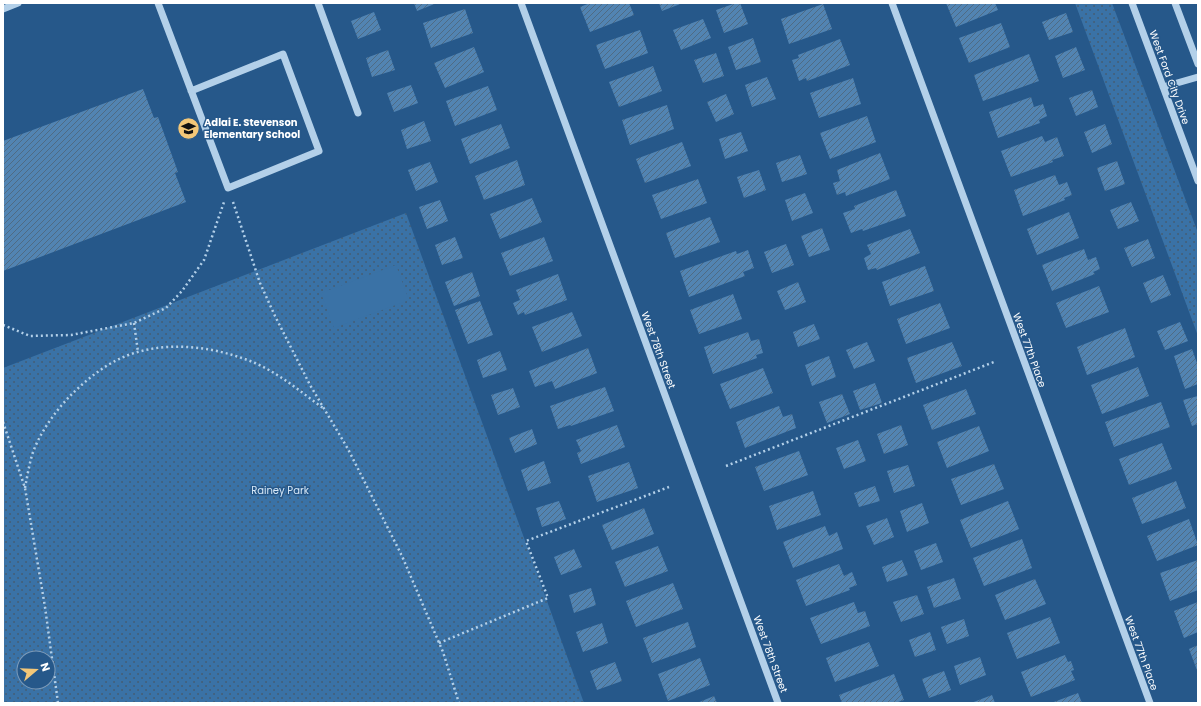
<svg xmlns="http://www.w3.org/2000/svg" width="1201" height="706" font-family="Poppins,sans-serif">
<defs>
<pattern id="green-dots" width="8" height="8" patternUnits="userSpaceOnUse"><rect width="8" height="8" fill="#3a72a6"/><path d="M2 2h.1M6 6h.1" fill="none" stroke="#445d74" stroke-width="1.8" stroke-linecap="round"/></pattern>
<pattern id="building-hatch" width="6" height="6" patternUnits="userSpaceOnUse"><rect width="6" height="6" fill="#5284b2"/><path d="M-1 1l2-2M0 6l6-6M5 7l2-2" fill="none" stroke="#4f6b84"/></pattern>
</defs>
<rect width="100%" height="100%" fill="#26588a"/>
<path fill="url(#green-dots)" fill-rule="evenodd" d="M1075,3H1112L1198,233V336Z
M406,213L584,703H3V368ZM24,658H48V682H24Z"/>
<path fill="#3a72a6" d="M396,265L409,300L334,328L321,293Z"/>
<path fill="url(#building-hatch)" d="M414,3H437L417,11Z
M590,3H629L634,15L590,32L580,7Z
M659,3H683L662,11Z
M736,3H740L748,24L724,33L716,10Z
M946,3H995L998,10L956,27Z
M823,4L832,29L789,44L781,19Z
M465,9L473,33L431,48L423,23Z
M374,12L381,30L358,39L351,21Z
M1066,13L1073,32L1049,40L1042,22Z
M703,19L711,38L681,50L673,30Z
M1001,23L1010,47L969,63L959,38Z
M640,30L648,53L605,69L596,45Z
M753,38L761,62L736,70L728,47Z
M840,39L850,65L807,81L806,78L799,81L792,60L799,58L798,55Z
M474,47L484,72L445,88L434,63Z
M1076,47L1085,70L1063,78L1055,56Z
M388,50L395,70L372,77L366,58Z
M716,53L724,76L703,83L694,60Z
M1029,54L1039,81L983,101L974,75Z
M653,66L662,91L619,107L609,82Z
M767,77L776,99L752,107L745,85Z
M853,78L861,104L819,118L810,93Z
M411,85L418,103L394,112L387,93Z
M488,86L497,110L455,126L446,101Z
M143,89L154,118L158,117L178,172L175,173L186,202L3,271V141Z
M1092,90L1098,107L1076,116L1069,98Z
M726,94L734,114L716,122L707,102Z
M1031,97L1034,107L1043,104L1047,116L1039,120L1040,123L998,138L989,112Z
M667,105L674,129L630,145L622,120Z
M867,116L876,142L830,159L820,133Z
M424,121L431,141L407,149L401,130Z
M501,124L510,148L470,164L461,139Z
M1105,124L1112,144L1092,153L1084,132Z
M741,132L748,151L725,159L719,139Z
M1042,136L1045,142L1057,137L1064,156L1052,160L1053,162L1011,177L1001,151Z
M682,142L691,166L645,183L636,159Z
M880,153L890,179L846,196L845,192L837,195L833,183L840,181L837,170Z
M800,155L807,174L782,182L776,163Z
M517,160L525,185L484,200L475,176Z
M1117,161L1125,184L1105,191L1097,168Z
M430,162L438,182L416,191L408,170Z
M759,170L766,190L744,198L737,177Z
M1055,175L1059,185L1067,182L1072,195L1064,198L1065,200L1023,216L1014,190Z
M698,179L707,203L661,219L652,195Z
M896,190L906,216L863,231L862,229L851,233L843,213L855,209L854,206Z
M805,193L813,213L792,221L785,200Z
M532,198L542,222L500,239L490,214Z
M440,200L448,221L427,229L419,207Z
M1131,202L1139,221L1118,229L1110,210Z
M1069,212L1079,238L1037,255L1027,229Z
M710,217L720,242L675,258L666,233Z
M822,228L830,250L809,257L801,236Z
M910,229L920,253L877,270L876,268L868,270L864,258L871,254L867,245Z
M455,237L463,258L442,265L435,245Z
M544,237L553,261L510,276L501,253Z
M1148,239L1155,258L1132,267L1124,248Z
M786,244L794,265L772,273L764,252Z
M1084,249L1088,260L1096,257L1100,269L1093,272L1095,274L1052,291L1042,265Z
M748,250L754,268L743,272L745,276L689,297L680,271L736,251L737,254Z
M925,266L934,291L890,306L882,282Z
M472,272L480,296L454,306L445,282Z
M558,274L567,300L525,315L524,312L518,315L513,303L520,300L516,290Z
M1163,275L1171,295L1151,303L1143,283Z
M798,282L806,302L785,310L777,291Z
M1099,286L1109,312L1066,328L1056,303Z
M733,294L742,319L699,334L690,310Z
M480,301L493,335L468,344L455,310Z
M940,303L950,328L906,344L897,319Z
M572,312L582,336L542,352L532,327Z
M1180,322L1188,341L1165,350L1157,331Z
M814,324L820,339L798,347L793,332Z
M1125,328L1135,357L1087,375L1077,347Z
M748,332L751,341L759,339L763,353L756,355L757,358L713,374L704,347Z
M867,342L875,361L854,369L846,350Z
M952,342L962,366L916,383L907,358Z
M588,348L597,373L555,389L552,381L535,387L529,371Z
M1192,349L1198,366V384L1185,389L1174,356Z
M500,351L507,370L483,378L477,360Z
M829,356L836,377L812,386L805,365Z
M1138,367L1149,396L1102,414L1091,385Z
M763,368L773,393L730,409L720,384Z
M875,383L882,403L860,410L853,391Z
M605,387L614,411L571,426L570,425L558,429L550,406Z
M513,388L520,407L498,415L491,395Z
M966,389L976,414L932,430L923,405Z
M842,394L850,414L827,423L819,402Z
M1198,396V424L1192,426L1183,400Z
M1161,402L1170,427L1114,447L1105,422Z
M779,406L783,417L792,414L796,428L745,448L736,422Z
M617,425L625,447L581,464L577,453L581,451L576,440Z
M901,425L908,445L884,454L877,434Z
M979,426L989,451L947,468L937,442Z
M532,429L537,444L515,453L509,438Z
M858,440L866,461L844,469L836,448Z
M1162,443L1172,469L1129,485L1119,459Z
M799,451L808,475L764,491L755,467Z
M544,461L551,483L528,491L521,470Z
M629,462L638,488L597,502L588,476Z
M994,464L1004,489L961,505L951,479Z
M908,465L915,486L894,493L887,471Z
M1176,481L1186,508L1142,524L1132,498Z
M875,486L880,501L859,507L854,493Z
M813,491L821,515L777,530L769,506Z
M559,501L566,519L542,527L536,508Z
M1008,501L1019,529L971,548L960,520Z
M922,503L929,523L907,532L900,511Z
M644,508L654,534L612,550L602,525Z
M887,518L894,537L874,545L866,526Z
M1189,519L1198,545L1157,561L1147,536Z
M825,526L829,536L837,532L843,549L793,568L783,542Z
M1022,539L1032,568L984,586L973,558Z
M936,543L943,562L921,570L914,551Z
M658,546L668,571L625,587L615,562Z
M574,549L582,567L561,575L554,557Z
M902,560L908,575L887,582L882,567Z
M1198,560V590L1170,601L1160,573Z
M839,564L844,576L852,572L857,585L849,588L850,590L806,606L796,580Z
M954,578L961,599L934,608L927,587Z
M1035,579L1046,604L1005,620L995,595Z
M673,583L683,609L636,627L626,601Z
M591,588L596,605L574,613L569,595Z
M917,595L924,614L901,622L893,602Z
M854,602L858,613L865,611L870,626L821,644L810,618Z
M1198,602V632L1184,638L1174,611Z
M1050,617L1060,643L1017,659L1007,633Z
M964,619L969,636L947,644L941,627Z
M688,622L696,647L652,663L643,638Z
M602,623L608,643L583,652L576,632Z
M930,632L936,650L915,657L909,640Z
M869,642L879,666L835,682L826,658Z
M1198,645V673L1189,649Z
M1065,655L1068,662L1071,661L1074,670L1071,671L1075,680L1031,697L1021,672Z
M980,657L986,675L960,685L954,666Z
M700,658L710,685L668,701L658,674Z
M615,662L622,681L597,690L590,671Z
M944,671L951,690L929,698L922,679Z
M894,674L904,700L895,703H842L839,695Z
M1078,693L1082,703H1051Z
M992,695L995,703H971Z
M714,696L717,703H697Z"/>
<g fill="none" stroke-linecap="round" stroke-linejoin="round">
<path stroke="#b3d0e9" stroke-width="2.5" stroke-dasharray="2 3" stroke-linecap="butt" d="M233,202L260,283L275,316L310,385L348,449L402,556L443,652L459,703
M134,323L138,352
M3,325L30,336L71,335L134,323L166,308L182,291L204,260L224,202
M3,422L25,488L45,607L58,703
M726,466L994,362
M25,488C27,477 29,466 32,455C39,434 54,413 69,397C83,383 99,369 117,360C159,339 212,345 255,363C280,374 301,392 323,408
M439,643L548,598L526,541L669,487"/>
<path stroke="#b3d0e9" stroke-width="7" d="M158,3C181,65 205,126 228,188L319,151L283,54L191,91
M318,3L358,113
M521,3L778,703
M892,3L1150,703
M1132,3L1198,181
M1175,3L1198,64
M3,9L18,3
M1163,87L1198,77"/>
</g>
<defs>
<symbol id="school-disc" viewBox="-11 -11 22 22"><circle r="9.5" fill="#f3c778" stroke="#26588a"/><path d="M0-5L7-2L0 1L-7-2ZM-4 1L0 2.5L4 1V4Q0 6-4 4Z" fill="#111"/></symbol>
</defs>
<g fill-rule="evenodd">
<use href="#school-disc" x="176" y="116" width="25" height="25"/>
</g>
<g text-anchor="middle" stroke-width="3" stroke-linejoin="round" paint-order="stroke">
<g font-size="10" fill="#fff" stroke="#26588a">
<text transform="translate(1170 77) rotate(70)" y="4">West Ford City Drive</text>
<text transform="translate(659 350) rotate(70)" y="4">West 78th Street</text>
<text transform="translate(1030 350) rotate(70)" y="4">West 77th Place</text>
<text transform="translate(1142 653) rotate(70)" y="4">West 77th Place</text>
<text transform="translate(771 654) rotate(70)" y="4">West 78th Street</text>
</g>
<g font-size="10" font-weight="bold" fill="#fff" stroke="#26588a" text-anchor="start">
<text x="204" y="126">Adlai E. Stevenson<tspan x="204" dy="12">Elementary School</tspan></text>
</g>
<g font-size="10" fill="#d7e8f7" stroke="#26588a">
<text x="280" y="494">Rainey Park</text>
</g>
</g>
<rect width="1201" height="706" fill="none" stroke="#ffffff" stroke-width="8"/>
<g transform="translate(36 670) rotate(71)"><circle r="19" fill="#26588a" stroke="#7d9bb9"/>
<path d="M0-3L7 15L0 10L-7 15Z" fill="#f3c778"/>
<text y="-6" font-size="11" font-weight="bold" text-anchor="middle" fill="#ffffff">N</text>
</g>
</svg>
